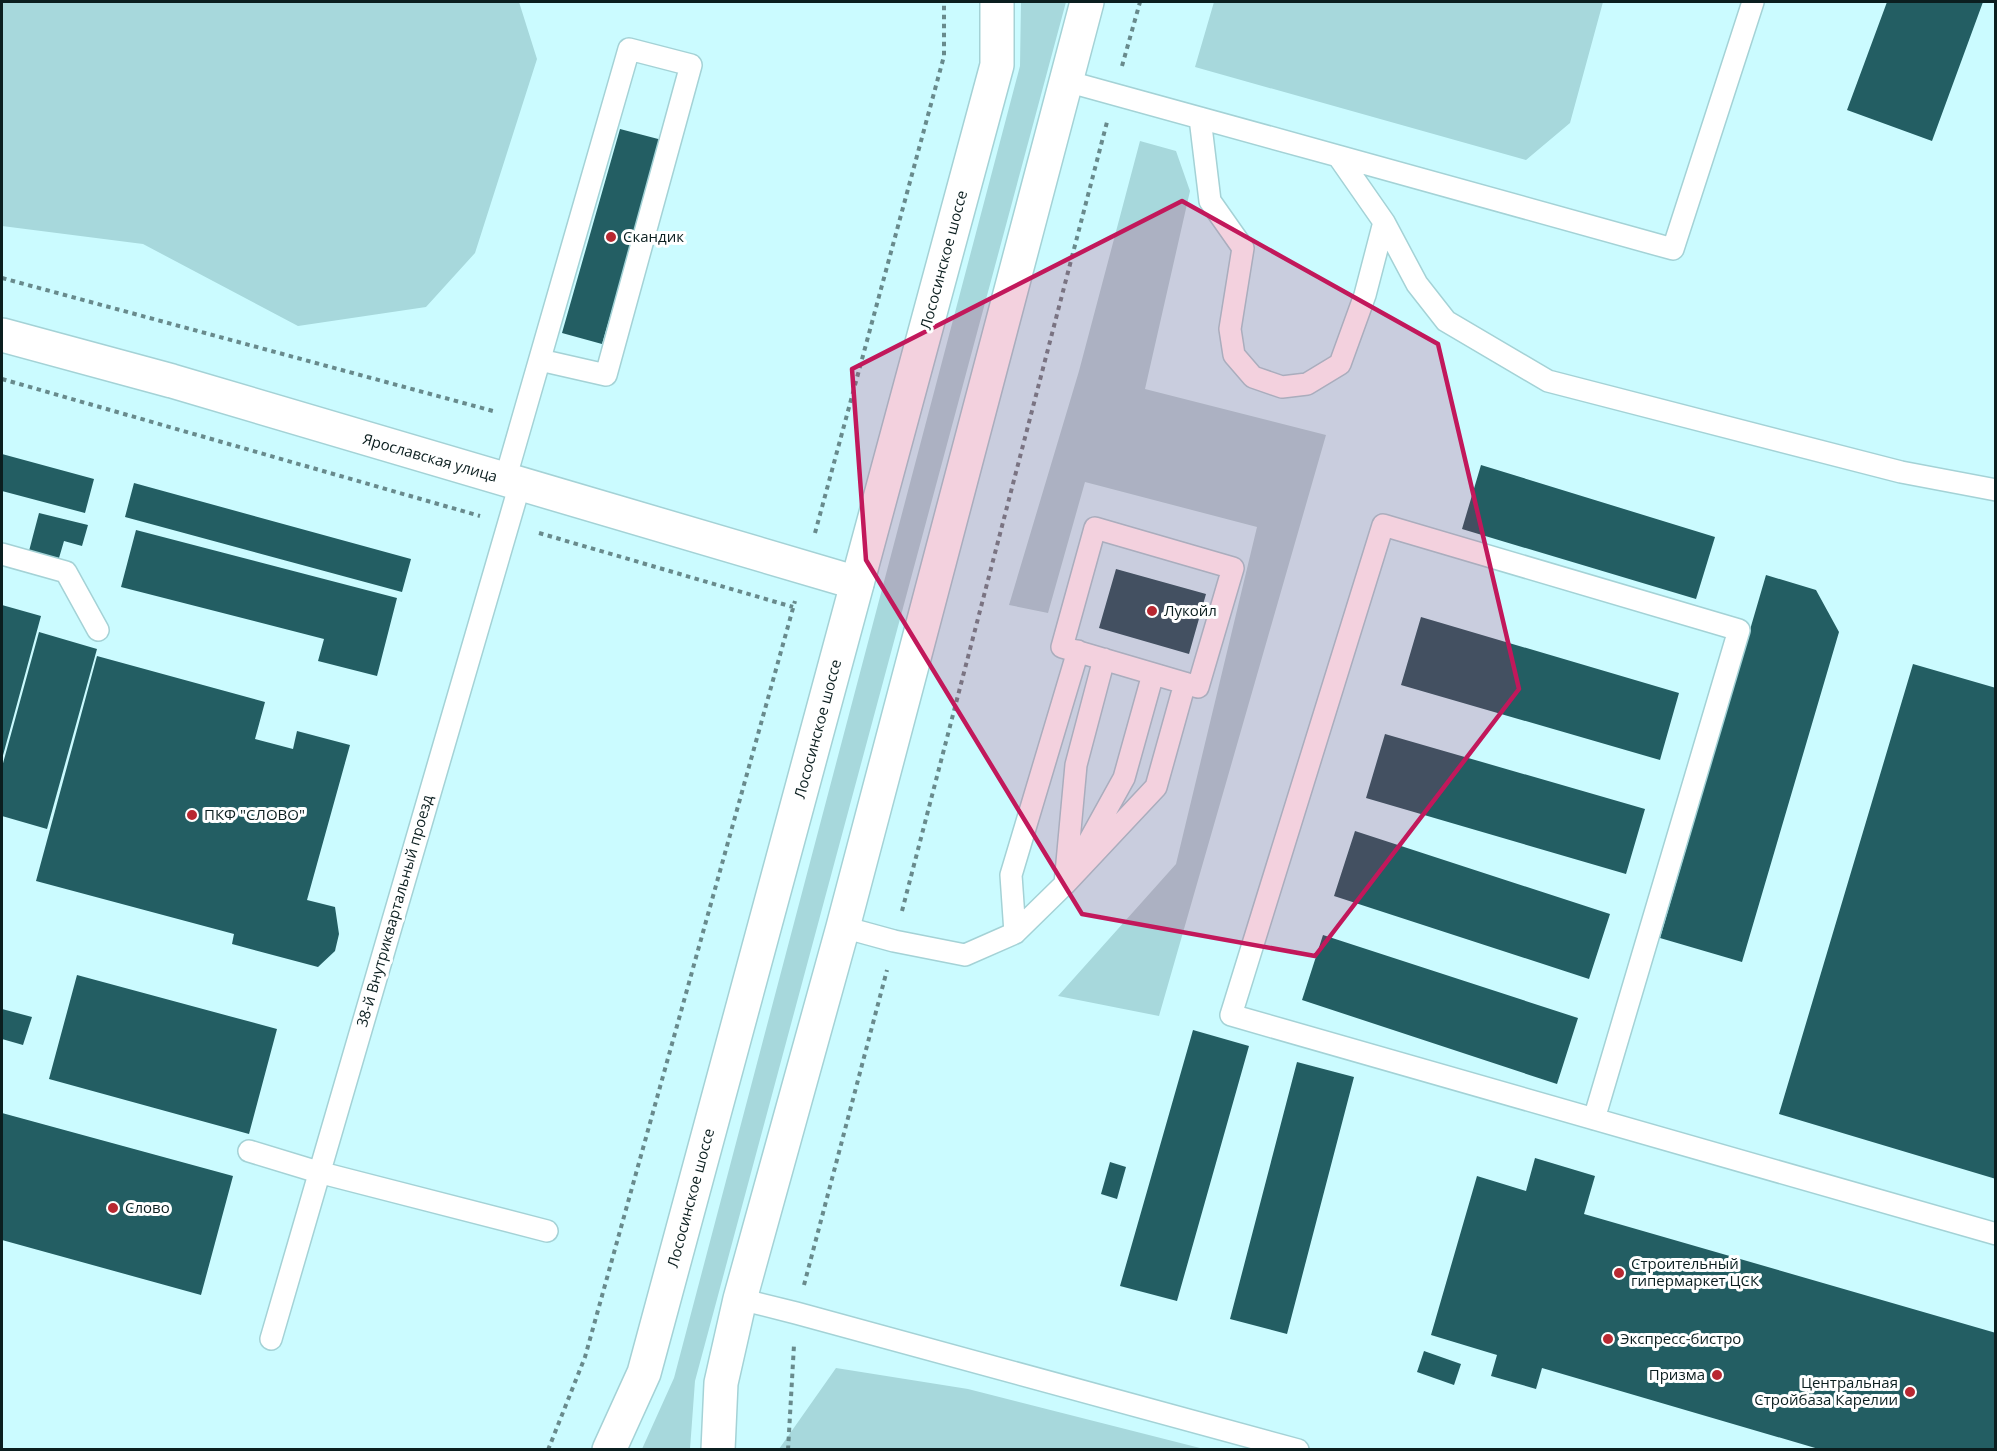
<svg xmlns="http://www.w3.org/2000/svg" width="1997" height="1451" font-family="'Open Sans',sans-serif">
<rect width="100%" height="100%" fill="#cbfbff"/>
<path fill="#a7d8dc" d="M2,2H519L537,59L475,253L426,307L298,326L143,244L2,226Z
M1021,2H1066L695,1381L690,1449H642L674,1378L1020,66Z
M1214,2H1603L1570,123L1526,160L1195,67Z
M1140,141L1176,151L1190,191L1145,389L1326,435L1159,1016L1058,996L1176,864L1257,527L1085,482L1048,613L1009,605L1079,371Z
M836,1368L968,1389L1204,1449H779Z"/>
<path fill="#235e63" d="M1887,2H1983L1932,141L1847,110Z
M620,129L662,140L602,344L562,333Z
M2,454L94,479L85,513L2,491Z
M1481,465L1715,537L1696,599L1462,529Z
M134,483L411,559L402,592L125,517Z
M39,513L88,525L82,546L64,541L59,558L29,551Z
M136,530L397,598L377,676L318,661L324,639L121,587Z
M1116,569L1206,594L1189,654L1099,628Z
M1766,575L1816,590L1839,632L1742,962L1660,938Z
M2,605L41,616L2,759Z
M1421,617L1679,693L1660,760L1401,685Z
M39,632L97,649L47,829L2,816V767Z
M97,656L265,702L255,739L293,749L297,731L350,745L307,900L335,907L339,934L335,951L318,967L232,944L234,934L36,881Z
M1913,664L1996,688V1179L1779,1114Z
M1385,734L1645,809L1626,874L1366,798Z
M1355,831L1610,914L1589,979L1334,896Z
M1323,935L1578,1018L1557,1084L1302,1000Z
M77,975L277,1029L249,1134L49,1079Z
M2,1009L32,1017L23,1045L2,1039Z
M1193,1030L1249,1046L1177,1301L1120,1286Z
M1297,1062L1354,1077L1287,1334L1230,1319Z
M2,1113L233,1176L201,1295L2,1240Z
M1535,1158L1595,1176L1584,1214L1996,1333V1450H1822L1542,1368L1536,1389L1491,1376L1497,1355L1431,1335L1477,1176L1526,1191Z
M1110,1162L1126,1167L1117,1199L1101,1194Z
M1424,1351L1461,1364L1454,1385L1417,1372Z"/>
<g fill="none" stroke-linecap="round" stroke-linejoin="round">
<defs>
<path id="service" d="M1066,81L1338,156L1384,222L1417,284L1446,321L1548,381L1901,472L1996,490
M1200,118L1210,201L1243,248L1230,329L1234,355L1253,377L1282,387L1307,384L1340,364L1365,295L1384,222
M1338,156L1673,249L1753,2
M505,480L629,49L691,65L606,375L540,360
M1095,528L1233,568L1198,687L1062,647Z
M2,554L66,572L98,630
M1082,854L1124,778L1153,674
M1065,884L1076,765L1104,659
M843,927L894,941L965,955L1015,933L1065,884L1156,787L1185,683
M1015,933L1011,875L1078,651
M1594,1119L1739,630L1383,525L1231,1015L1996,1234
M249,1151L318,1172L547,1231
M740,1299L796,1313L1298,1450
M271,1339L520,484"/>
<path id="minor" d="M2,335L172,381L857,583"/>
<path id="tertiary" d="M609,1450L644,1373L997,65V2
M718,1450L721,1383L740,1299L843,927L1087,2"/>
</defs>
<use href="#service" stroke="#a4d2d6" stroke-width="24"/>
<use href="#minor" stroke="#a4d2d6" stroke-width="36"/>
<use href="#tertiary" stroke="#a4d2d6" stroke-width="36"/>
<path stroke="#688a8c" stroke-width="4" stroke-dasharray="4.5 4.5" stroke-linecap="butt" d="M1122,66L1140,2
M2,278L493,411
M2,379L480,516
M539,533L793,607
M815,533L944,56V2
M902,911L1107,122
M804,1285L887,970
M548,1450L585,1357L795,601
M788,1450L794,1345"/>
<use href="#service" stroke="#fff" stroke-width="21"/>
<use href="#minor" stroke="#fff" stroke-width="33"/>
<use href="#tertiary" stroke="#fff" stroke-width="33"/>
</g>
<path fill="#c2185b" fill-opacity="0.2" stroke="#c2185b" stroke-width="4.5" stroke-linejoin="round" d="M1182,201L1438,344L1519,689L1315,956L1082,914L866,560L852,369Z"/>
<g fill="#b82831" stroke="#fff" stroke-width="2">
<circle cx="611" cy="237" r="6"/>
<circle cx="1152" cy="611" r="6"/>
<circle cx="192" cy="815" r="6"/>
<circle cx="113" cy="1208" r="6"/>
<circle cx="1619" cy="1273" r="6"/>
<circle cx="1608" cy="1339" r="6"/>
<circle cx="1717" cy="1375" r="6"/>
<circle cx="1910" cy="1392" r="6"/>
</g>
<g text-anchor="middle" stroke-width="6" stroke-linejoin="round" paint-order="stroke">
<g font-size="15" fill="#0b1e1f" stroke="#fff" text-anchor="start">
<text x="623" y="242">Скандик</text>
<text x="1164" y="616">Лукойл</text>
<text x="204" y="820">ПКФ "СЛОВО"</text>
<text x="125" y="1213">Слово</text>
<text x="1631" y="1269">Строительный<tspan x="1631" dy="17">гипермаркет ЦСК</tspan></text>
<text x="1620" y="1344">Экспресс-бистро</text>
<text x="1705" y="1380" text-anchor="end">Призма</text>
<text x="1898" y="1388" text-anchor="end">Центральная<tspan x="1898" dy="17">Стройбаза Карелии</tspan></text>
</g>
<g font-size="15" fill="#0b1e1f" stroke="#fff">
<text transform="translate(944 260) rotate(-75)" y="5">Лососинское шоссе</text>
<text transform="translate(430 458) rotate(16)" y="5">Ярославская улица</text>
<text transform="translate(818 729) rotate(-75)" y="5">Лососинское шоссе</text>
<text transform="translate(395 911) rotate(-74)" y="5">38-й Внутриквартальный проезд</text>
<text transform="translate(691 1198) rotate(-75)" y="5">Лососинское шоссе</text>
</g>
</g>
<rect width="1997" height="1451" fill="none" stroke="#0b1e1f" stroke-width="6"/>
</svg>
